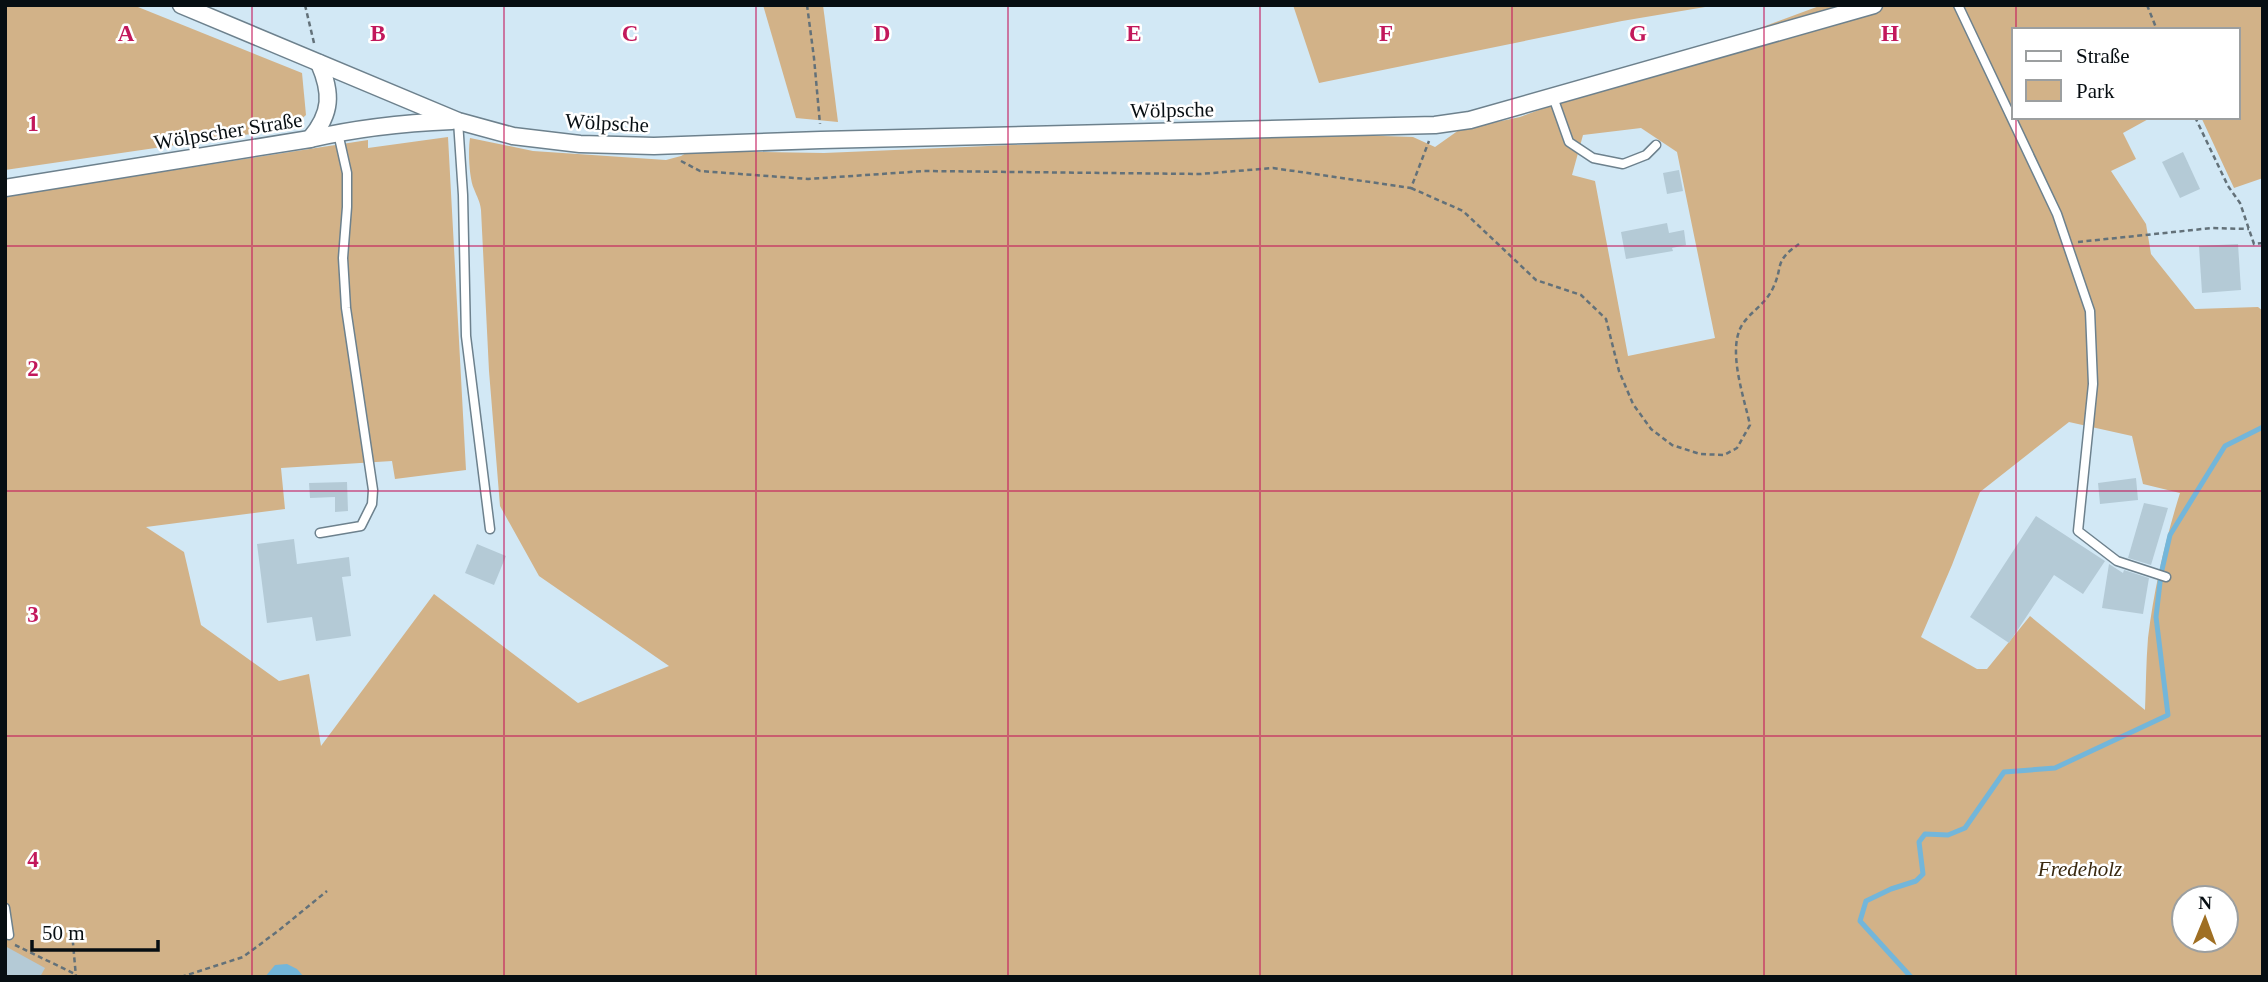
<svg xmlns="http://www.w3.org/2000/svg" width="2268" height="982" viewBox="0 0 2268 982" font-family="Georgia,serif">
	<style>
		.green { fill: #d2b288; fill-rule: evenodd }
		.water { fill: #73b6da }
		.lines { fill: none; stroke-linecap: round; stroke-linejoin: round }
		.stream { stroke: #73b6da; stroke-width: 5 }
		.building { fill: #b4cad6 }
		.service-casing { stroke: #6d818d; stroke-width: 11 }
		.minor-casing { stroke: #6d818d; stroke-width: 19 }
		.path { stroke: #637179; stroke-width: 2.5; stroke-dasharray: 5 3.5; stroke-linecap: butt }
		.service { stroke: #fff; stroke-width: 8 }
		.minor { stroke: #fff; stroke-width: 16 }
		.grid { fill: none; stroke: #c2185b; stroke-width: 2; stroke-opacity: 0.55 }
		.labels { text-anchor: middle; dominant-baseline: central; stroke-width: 5; stroke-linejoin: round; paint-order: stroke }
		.street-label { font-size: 21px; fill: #070e12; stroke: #fff }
		.park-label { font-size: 21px; font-style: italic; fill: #39280f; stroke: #fff }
		.grid-label { font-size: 23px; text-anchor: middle; font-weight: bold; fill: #c2185b; stroke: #fff; stroke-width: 5; stroke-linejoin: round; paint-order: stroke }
	</style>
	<rect width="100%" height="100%" fill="#d2e8f5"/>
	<g class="green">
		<polygon points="5,5 133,5 302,73 306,115 291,128 5,170"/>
		<polygon points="763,5 823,5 838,122 796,118"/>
		<polygon points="1293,5 1717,5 1622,21 1319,83"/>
		<path d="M1822,5H2263V178L2234,188L2201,117H2238V30H2014V117H2152L2123,133L2136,159L2111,171L2146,224L2151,254L2195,309L2258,307L2263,311V977H5V196L368,140V148L448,137L466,470L395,479L392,461L281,468L285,509L146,527L184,552L201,625L279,681L309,674L321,746L434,594L578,703L669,666L539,576L500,506L489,371L481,210C480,201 477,197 474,189C469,178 468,150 470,138L533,151L666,160L681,156L690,151L824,153L1157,139L1352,135L1413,137L1435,147L1459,130L1520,117ZM1641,128L1677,152L1715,338L1628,356L1595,181L1572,175L1583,135ZM2069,422L2132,436L2143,484L2180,493C2165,541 2154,589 2148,638C2146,662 2146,686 2145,710L2030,616L1987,669H1977L1921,637L1952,565L1980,492ZM2184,898H2226V940H2184Z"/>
	</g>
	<polygon class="water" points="287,964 297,969 304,977 265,977 275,965"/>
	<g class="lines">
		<polyline class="stream" points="1911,977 1860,921 1866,901 1891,889 1916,881 1923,874 1919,842 1925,834 1948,835 1965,828 2004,772 2055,768 2168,715 2156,617 2161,574 2170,535 2225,446 2263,427"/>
	</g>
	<g class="building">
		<polygon points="2183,152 2200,189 2180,198 2162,162"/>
		<polygon points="1679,170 1683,191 1667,194 1663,173"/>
		<polygon points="1667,223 1669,233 1684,230 1686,245 1672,248 1673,251 1626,259 1621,232"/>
		<polygon points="2238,244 2241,290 2202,293 2199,246"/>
		<polygon points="2136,478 2138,500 2100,504 2098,483"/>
		<polygon points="347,482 348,511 335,512 335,497 310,498 309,483"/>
		<polygon points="2144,503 2168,508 2151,565 2128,558"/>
		<polygon points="2036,516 2105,561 2083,594 2054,575 2009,643 1970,617"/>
		<polygon points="294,539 297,564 349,557 351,576 342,577 351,636 316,641 312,617 267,623 257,544"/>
		<polygon points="477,544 506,556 494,585 465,573"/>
		<polygon points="2109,564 2123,573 2124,570 2149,578 2143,614 2102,608"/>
		<polygon points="5,946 45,968 40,977 5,977"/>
	</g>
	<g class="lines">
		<g class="service-casing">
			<g id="service">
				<polyline points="1958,5 2057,214 2090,311 2093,384 2078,531 2117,561 2166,577"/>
				<polyline points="1553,97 1569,142 1593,158 1623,164 1646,155 1656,145"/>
				<polyline points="458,121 463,195 466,336 490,529"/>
				<polyline points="320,533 361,526 372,504 373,490 346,308 343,258 347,207 347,173 338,133"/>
				<polyline points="5,908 9,935"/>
			</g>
		</g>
		<g class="minor-casing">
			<g id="minor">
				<polyline points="181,5 458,121 513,136 580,144 654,146 821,140 1435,125 1470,120 1874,5"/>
				<path d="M310,139C332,113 332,93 319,63"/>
				<path d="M5,188L310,139C357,128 403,123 452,121"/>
			</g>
		</g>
		<g class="path">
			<polyline points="305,5 314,43"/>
			<polyline points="807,5 814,58 820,124"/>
			<polyline points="2147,5 2157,30"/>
			<polyline points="2195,117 2228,186 2240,203 2254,244 2263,243"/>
			<polyline points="681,161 700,171 808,179 924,171 1200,174 1273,168 1411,188 1429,141"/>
			<path d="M1411,188L1463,211L1536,280L1581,295L1606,319L1619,371L1633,404L1651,429L1672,445L1700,454L1724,455L1737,448L1750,425C1744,397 1727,350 1742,325C1750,312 1765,305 1773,288C1784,265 1773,262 1799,244"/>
			<polyline points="2078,242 2212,228 2249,229"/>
			<polyline points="72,932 76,977"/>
			<polyline points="15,945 75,974"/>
			<polyline points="181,977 243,957 278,931 327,891"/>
		</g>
		<use href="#service" class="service"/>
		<use href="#minor" class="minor"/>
	</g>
	<path class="grid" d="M252,5V977M504,5V977M756,5V977M1008,5V977M1260,5V977M1512,5V977M1764,5V977M2016,5V30M2016,117V977M5,246H2263M5,491H2263M5,736H2263"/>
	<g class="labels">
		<g class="street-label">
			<text transform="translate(1172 110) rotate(-1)">Wölpsche</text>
			<text transform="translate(607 123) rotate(3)">Wölpsche</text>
			<text transform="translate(228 131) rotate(-9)">Wölpscher Straße</text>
		</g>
		<g class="park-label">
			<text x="2080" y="869">Fredeholz</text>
		</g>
	</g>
	<g class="grid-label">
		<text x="126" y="41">A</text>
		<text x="378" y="41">B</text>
		<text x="630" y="41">C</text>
		<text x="882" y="41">D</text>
		<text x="1134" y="41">E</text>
		<text x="1386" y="41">F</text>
		<text x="1638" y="41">G</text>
		<text x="1890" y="41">H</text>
		<text x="33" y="131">1</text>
		<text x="33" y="376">2</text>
		<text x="33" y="622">3</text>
		<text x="33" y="867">4</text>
	</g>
	<rect width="2268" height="982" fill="none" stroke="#070e12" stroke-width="14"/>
	<rect x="2012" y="28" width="228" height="91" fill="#ffffff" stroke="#9c9fa0" stroke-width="2"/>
	<rect x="2026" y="51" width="35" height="10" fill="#ffffff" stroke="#9c9fa0" stroke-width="2"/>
	<text x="2076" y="63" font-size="21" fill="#070e12">Straße</text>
	<rect x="2026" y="80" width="35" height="21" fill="#d2b288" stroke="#9c9fa0" stroke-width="2"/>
	<text x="2076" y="98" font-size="21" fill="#070e12">Park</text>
	<g transform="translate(2205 919) rotate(1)"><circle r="33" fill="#ffffff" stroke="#9c9fa0" stroke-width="2"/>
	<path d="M0-5L12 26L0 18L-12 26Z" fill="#9f6f23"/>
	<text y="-10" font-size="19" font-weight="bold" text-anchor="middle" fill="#070e12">N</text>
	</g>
	<path d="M32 940v10h126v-10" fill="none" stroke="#070e12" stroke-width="3.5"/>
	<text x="42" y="940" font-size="21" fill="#070e12" stroke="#ffffff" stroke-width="5" paint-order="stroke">50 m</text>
</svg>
